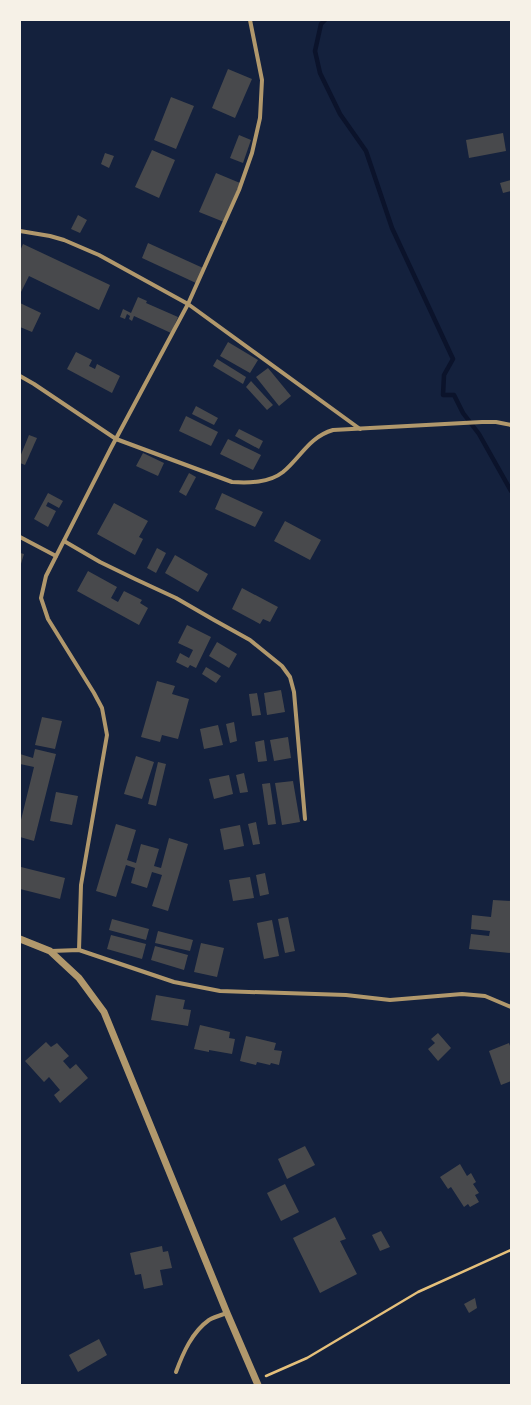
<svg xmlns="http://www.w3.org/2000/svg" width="531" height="1405" viewBox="0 0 531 1405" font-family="Commissioner,sans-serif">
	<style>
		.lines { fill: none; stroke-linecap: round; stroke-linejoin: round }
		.stream { stroke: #0b132b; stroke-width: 4.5 }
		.building { fill: #48494c }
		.path { stroke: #e5c07b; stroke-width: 2.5 }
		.minor { stroke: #b1986c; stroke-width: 4 }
		.tertiary { stroke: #b1986c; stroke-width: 7 }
	</style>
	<rect width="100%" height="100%" fill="#14213d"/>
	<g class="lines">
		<polyline class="stream" points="325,20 321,24 315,51 320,73 340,114 366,151 392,228 453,359 444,375 443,395 454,395 463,413 479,434 511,491"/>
	</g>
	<g class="building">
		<polygon points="228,69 252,79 235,118 212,108"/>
		<polygon points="171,97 194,106 176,149 154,140"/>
		<polygon points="503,133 506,151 469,158 466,140"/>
		<polygon points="239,135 251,140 243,163 230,158"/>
		<polygon points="152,150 175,160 159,198 135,187"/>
		<polygon points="105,153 114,156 109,168 101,164"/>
		<polygon points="216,173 240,183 224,222 199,212"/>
		<polygon points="511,180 511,191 503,193 500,183"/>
		<polygon points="78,215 87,220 80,233 71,229"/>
		<polygon points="148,243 203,268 196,283 142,258"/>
		<polygon points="23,244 110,285 99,310 29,276 20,294 20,251"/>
		<polygon points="138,297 147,301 146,303 178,317 171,333 134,316 132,321 129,319 130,316 127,314 125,319 120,317 123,309 131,313"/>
		<polygon points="20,303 41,313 32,332 20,327"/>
		<polygon points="228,342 258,360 250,373 220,356"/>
		<polygon points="76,352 92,360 89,366 95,369 97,364 120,376 112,393 67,369"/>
		<polygon points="217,359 246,377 243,384 213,366"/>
		<polygon points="268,368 291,396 279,406 256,377"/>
		<polygon points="251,381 273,405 267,410 246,387"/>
		<polygon points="196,406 218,418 214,425 192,414"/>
		<polygon points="186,416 218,432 211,446 179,431"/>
		<polygon points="239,429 263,441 259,449 235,436"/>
		<polygon points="29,435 37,438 25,465 20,463 20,457"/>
		<polygon points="228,439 261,455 253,470 220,454"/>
		<polygon points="143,453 164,463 158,476 136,466"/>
		<polygon points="189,473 196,477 186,496 179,492"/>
		<polygon points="48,493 63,501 59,508 48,502 46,506 56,511 48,527 34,519"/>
		<polygon points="222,493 263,512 255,527 215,509"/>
		<polygon points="114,503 148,521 139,537 143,539 135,555 97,534"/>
		<polygon points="285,521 321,540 310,560 274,541"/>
		<polygon points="157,548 166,553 156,573 147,568"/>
		<polygon points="20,553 24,554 20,567"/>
		<polygon points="175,555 208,574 198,592 165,573"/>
		<polygon points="88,571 117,587 111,598 118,602 124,591 142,600 140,603 148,608 139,625 77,591"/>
		<polygon points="242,588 278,607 270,622 263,619 260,624 232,609"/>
		<polygon points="187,625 211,637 196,668 190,665 188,668 176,662 180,653 189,658 193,650 178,643"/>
		<polygon points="217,642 237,654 229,668 209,656"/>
		<polygon points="206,667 221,676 216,683 202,674"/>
		<polygon points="157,681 175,686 172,694 189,699 178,739 162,735 160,742 141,737"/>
		<polygon points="281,690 285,712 267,715 264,693"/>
		<polygon points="257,693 261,715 252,716 249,694"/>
		<polygon points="42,717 62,721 55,749 35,745"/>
		<polygon points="234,722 237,741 230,743 226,724"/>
		<polygon points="218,725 223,745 204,749 200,729"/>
		<polygon points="288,737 291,758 274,761 270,740"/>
		<polygon points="264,740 267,761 258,762 255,742"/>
		<polygon points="35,749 56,754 34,841 20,837 20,824 34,767 20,764 20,754 33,758"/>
		<polygon points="136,756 154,762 142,799 124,794"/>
		<polygon points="158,762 166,764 156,806 148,804"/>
		<polygon points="244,773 248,792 240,793 236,775"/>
		<polygon points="229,775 233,794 214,799 209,779"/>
		<polygon points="293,781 300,822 282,825 275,783"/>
		<polygon points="270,783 276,824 268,825 262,784"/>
		<polygon points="56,792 78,796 72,825 50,821"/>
		<polygon points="256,822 260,844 253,845 248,824"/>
		<polygon points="116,824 136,830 127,860 136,863 141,844 159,849 154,866 161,868 169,838 188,844 168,911 152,906 162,875 152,872 147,888 131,883 135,868 126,865 116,897 96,891"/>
		<polygon points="240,825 244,846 224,850 220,829"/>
		<polygon points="21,867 65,878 60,899 20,889"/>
		<polygon points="265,873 269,894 260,896 256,875"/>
		<polygon points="250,877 254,898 233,901 229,880"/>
		<polygon points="493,900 511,901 510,938 511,939 511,953 469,949 471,934 489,936 490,931 471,929 472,915 491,917"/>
		<polygon points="288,917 295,951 285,953 278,919"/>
		<polygon points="112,919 149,929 146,940 109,930"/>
		<polygon points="272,920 279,956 264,959 257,923"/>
		<polygon points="158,931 193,940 190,951 155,943"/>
		<polygon points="111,935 146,944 142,959 107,949"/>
		<polygon points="201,943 224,948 217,977 194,972"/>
		<polygon points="155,946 188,955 184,970 151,960"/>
		<polygon points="156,995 185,1000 183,1009 191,1010 188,1026 151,1020"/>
		<polygon points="200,1025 230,1032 229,1038 235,1039 232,1054 209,1050 209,1052 194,1049"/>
		<polygon points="438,1033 451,1048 438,1061 428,1049 435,1043 431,1039"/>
		<polygon points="246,1036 276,1043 274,1050 282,1051 279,1065 271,1063 270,1065 257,1062 256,1065 240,1061"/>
		<polygon points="46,1042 51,1047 57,1043 69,1056 63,1061 70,1069 76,1064 88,1078 60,1103 54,1095 60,1090 49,1077 44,1082 25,1061"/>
		<polygon points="509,1043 511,1049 511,1081 501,1085 489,1051"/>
		<polygon points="305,1146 315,1165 287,1179 278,1159"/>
		<polygon points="460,1164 467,1176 471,1173 476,1182 473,1184 479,1193 475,1195 479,1202 470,1207 468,1204 464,1207 451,1187 448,1189 440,1177"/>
		<polygon points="285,1184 299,1212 281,1221 267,1193"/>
		<polygon points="335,1217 346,1239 340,1241 357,1274 320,1293 293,1238"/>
		<polygon points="381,1231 390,1247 380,1251 372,1235"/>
		<polygon points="162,1246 163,1252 168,1251 172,1268 160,1270 163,1285 144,1289 141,1274 135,1275 130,1253"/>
		<polygon points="475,1298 477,1308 469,1313 464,1304"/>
		<polygon points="99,1339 107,1355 78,1372 69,1355"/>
	</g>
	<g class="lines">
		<polyline class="path" points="266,1376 307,1358 418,1292 511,1250"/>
		<g class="minor">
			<polyline points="20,231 50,236 64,240 99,255 188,304 360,429"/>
			<path d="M20,376L34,384L116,439L232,482C249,483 269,483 283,472C301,457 309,437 333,430L482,422H496L511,425"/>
			<polyline points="20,537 56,556"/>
			<polyline points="64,541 100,562 135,579 176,598 214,620 250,640 282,666 290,677 294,692 305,819"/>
			<polyline points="79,950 81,885 107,735 102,708 94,693 48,619 41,598 46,576 111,448 188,304 239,190 252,153 260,118 262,80 250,20"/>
			<polyline points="51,951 79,950 174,982 220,991 346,995 390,1000 462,994 485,996 511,1007"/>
			<path d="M176,1372C183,1353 192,1332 209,1320C214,1317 221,1315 227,1313"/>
		</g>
		<polyline class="tertiary" points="20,939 50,951 79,978 104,1012 227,1313 258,1385"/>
	</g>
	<rect width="531" height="1405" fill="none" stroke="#f6f1e7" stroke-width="42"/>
</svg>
